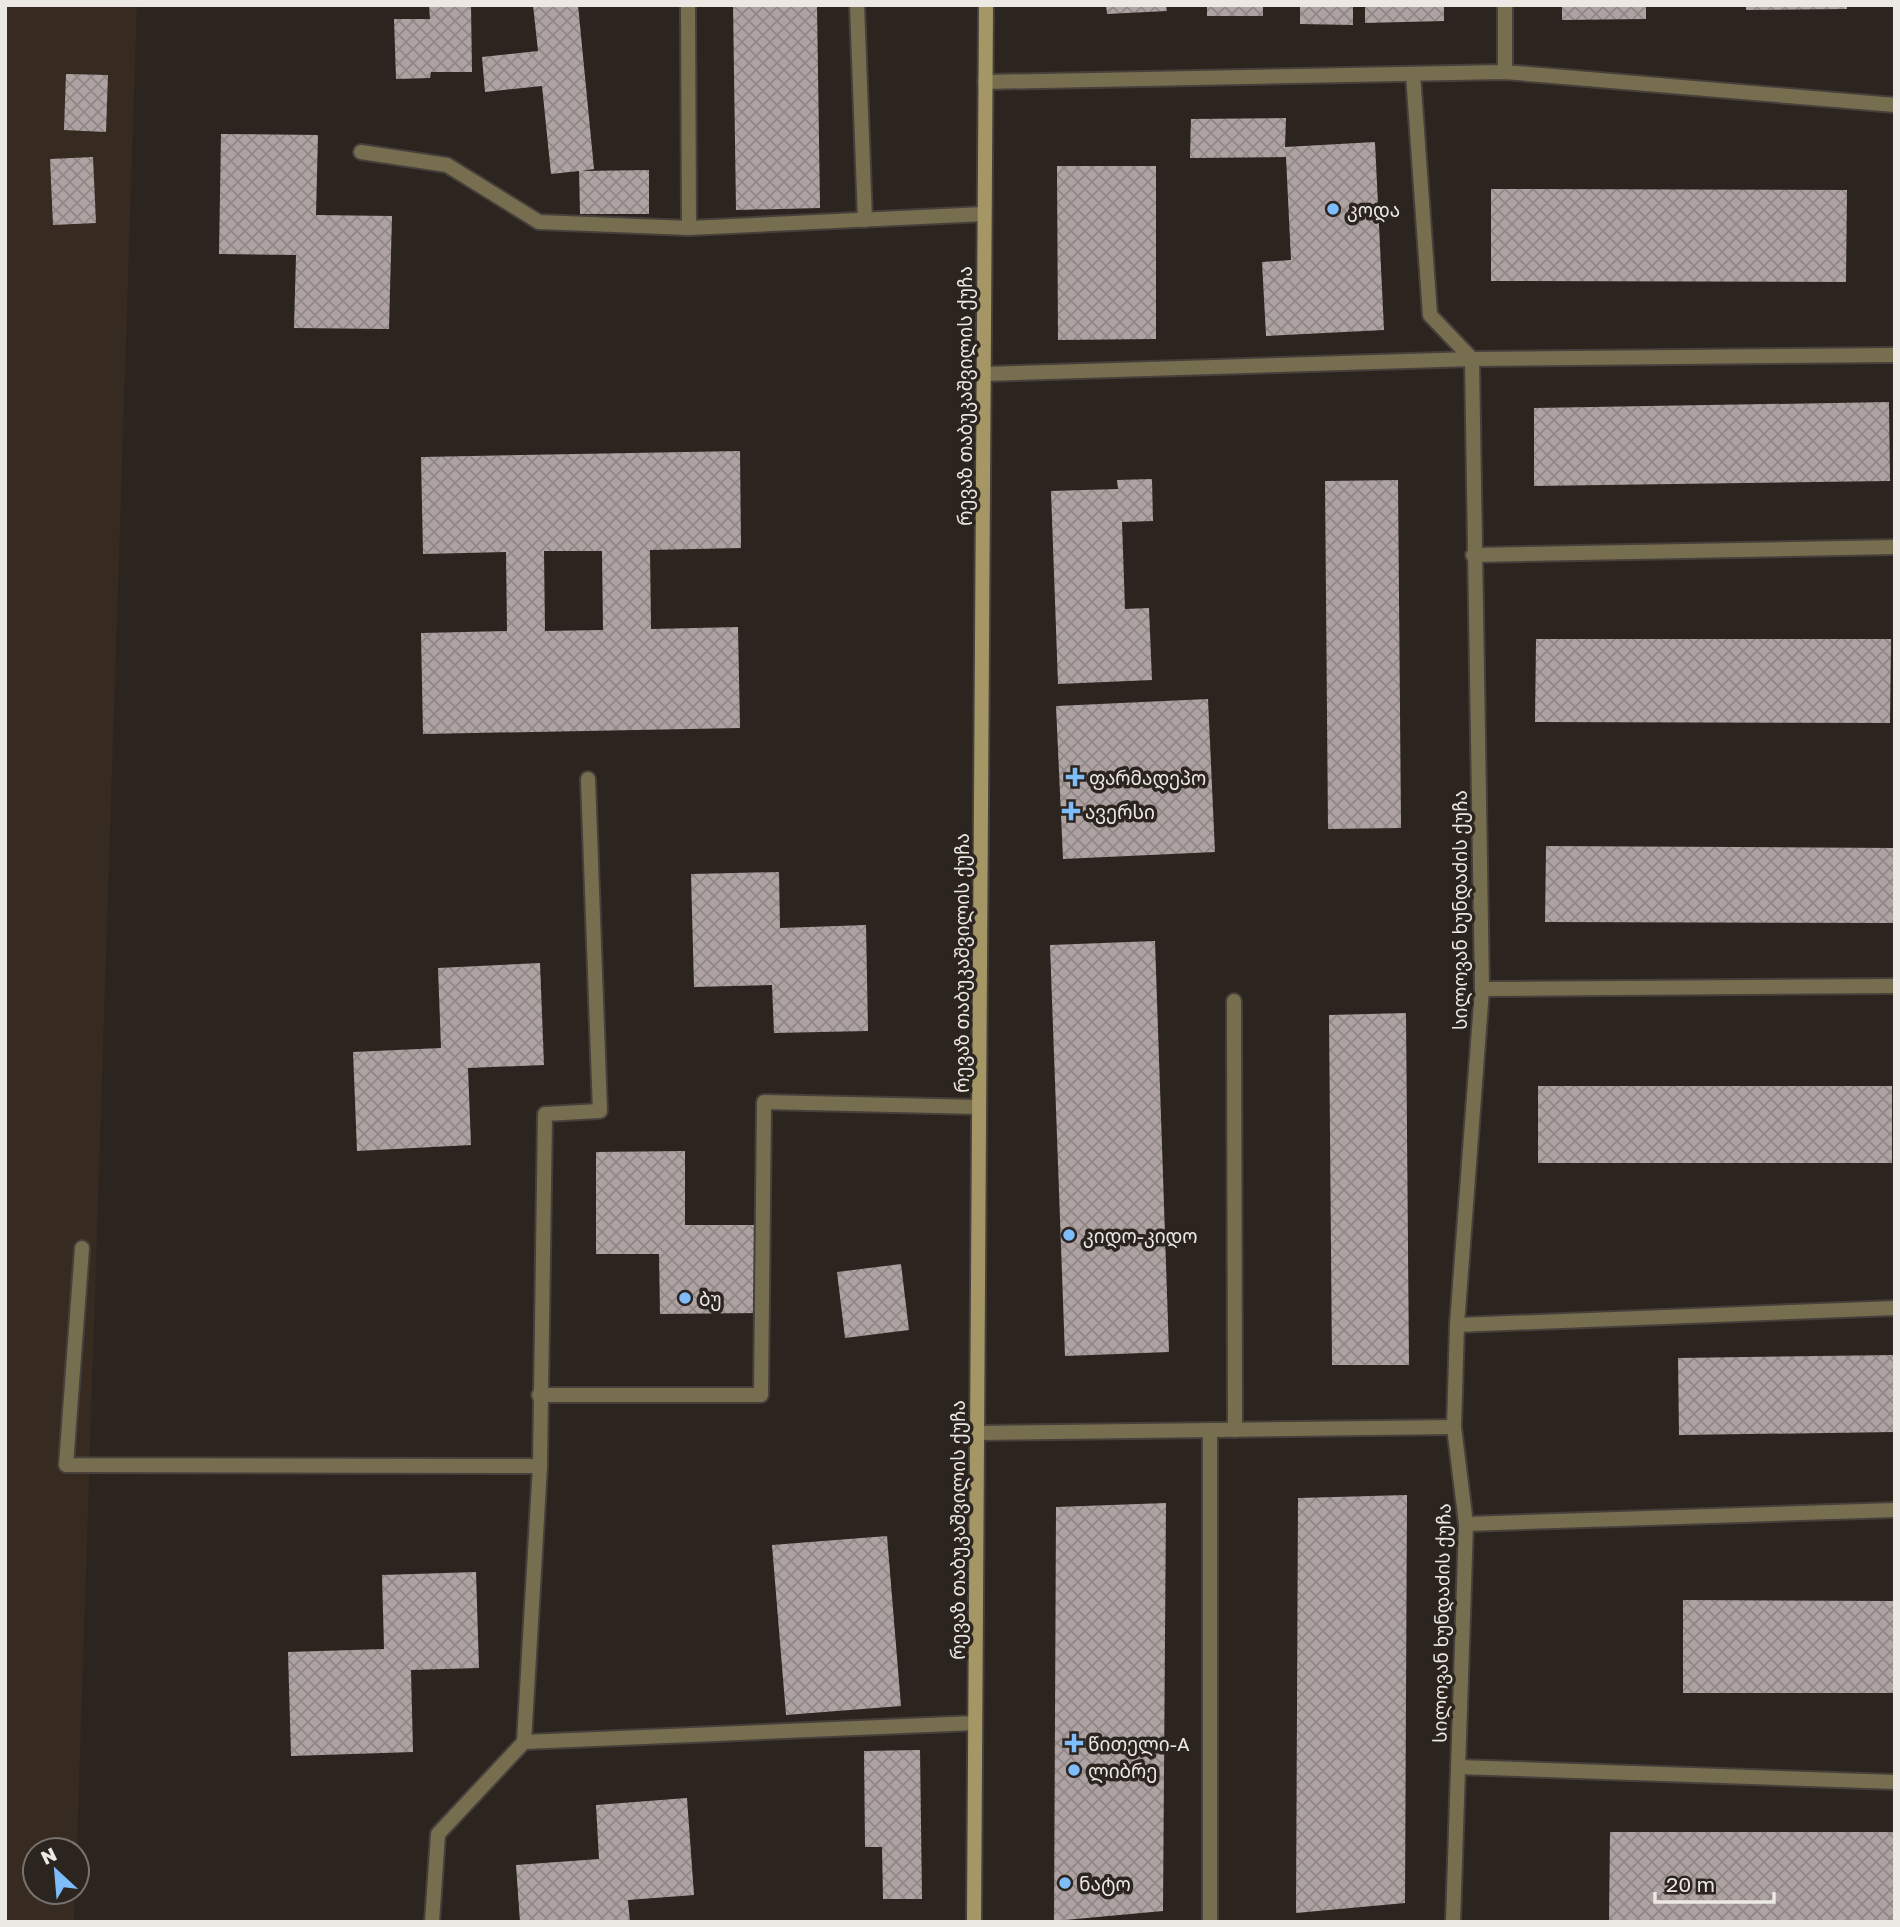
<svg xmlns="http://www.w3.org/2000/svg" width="1900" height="1927" viewBox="0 0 1900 1927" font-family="'Golos Text','Noto Sans Georgian',sans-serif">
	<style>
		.built { fill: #362a21 }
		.building { fill: url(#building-cross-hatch); fill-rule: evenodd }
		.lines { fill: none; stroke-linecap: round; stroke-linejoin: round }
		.lane-casing { stroke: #463f3b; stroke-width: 18 }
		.street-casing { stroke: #463f3b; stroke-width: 18 }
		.secondary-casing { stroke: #463f3b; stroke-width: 18 }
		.lane { stroke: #766e4f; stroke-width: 14 }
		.street { stroke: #766e4f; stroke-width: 14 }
		.secondary { stroke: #a59765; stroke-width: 14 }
		.poi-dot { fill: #7ebdf9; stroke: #2b241f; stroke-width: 2.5 }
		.labels { text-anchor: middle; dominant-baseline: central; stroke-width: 7; stroke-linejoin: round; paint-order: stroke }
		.poi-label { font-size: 19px; fill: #ece8e4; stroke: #2b241f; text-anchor: start }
		.street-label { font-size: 19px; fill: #ece8e4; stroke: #2b241f }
	</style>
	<defs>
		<pattern id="building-cross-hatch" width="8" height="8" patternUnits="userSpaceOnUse" patternTransform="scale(1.75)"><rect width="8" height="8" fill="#aea3a2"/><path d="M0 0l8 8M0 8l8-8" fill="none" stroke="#8f8786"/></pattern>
	</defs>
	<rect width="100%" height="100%" fill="#2b241f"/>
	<polygon class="built" points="5,5 137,5 77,1850 35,1850 35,1892 75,1892 74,1922 5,1922"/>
	<g class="building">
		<polygon points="429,5 471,5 472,72 431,72 430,78 396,79 394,19 430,19"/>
		<polygon points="533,5 578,5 594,169 582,171 649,170 649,214 580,214 579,171 551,174 542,86 485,92 482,57 538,51"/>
		<polygon points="733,5 817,5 820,208 736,210"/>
		<polygon points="1106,5 1166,5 1167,11 1107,14"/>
		<rect x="1207" y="5" width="56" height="11"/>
		<polygon points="1300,5 1353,5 1353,25 1300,24"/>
		<polygon points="1365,5 1444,5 1444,21 1365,23"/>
		<polygon points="1562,5 1646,5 1646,19 1562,20"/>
		<polygon points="1746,5 1847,5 1847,9 1746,10"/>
		<polygon points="66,74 108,75 106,132 64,130"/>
		<polygon points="1286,118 1285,147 1375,142 1384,330 1266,336 1262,262 1291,260 1286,157 1190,158 1191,119"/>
		<polygon points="221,134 318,135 316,215 392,216 389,329 294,328 296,255 219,254"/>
		<polygon points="93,157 96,223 53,225 50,159"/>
		<polygon points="1057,166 1156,166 1156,339 1058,340"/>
		<polygon points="1491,189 1847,190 1846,282 1491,281"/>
		<polygon points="1889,402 1890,481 1534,486 1534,408"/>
		<path d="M740,451L741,548L650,550L651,629L738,627L740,728L423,734L421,633L507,631L506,552L423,554L421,457ZM544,551H602L603,630L545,631Z"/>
		<polygon points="1152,479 1153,521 1122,522 1125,609 1149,608 1152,680 1058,684 1051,491 1118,489 1117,480"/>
		<polygon points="1398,480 1401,828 1328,829 1325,481"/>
		<polygon points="1536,639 1891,639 1890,723 1535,722"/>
		<polygon points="1208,699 1215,852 1063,859 1056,706"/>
		<polygon points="1546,846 1895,848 1895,923 1545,922"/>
		<polygon points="779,872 780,928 866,925 868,1031 774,1033 772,985 694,987 691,874"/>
		<polygon points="1155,941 1169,1352 1065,1356 1050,945"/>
		<polygon points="540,963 544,1065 468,1068 471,1145 357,1151 353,1052 441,1048 438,968"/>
		<polygon points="1406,1013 1409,1365 1332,1365 1329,1015"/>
		<rect x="1538" y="1086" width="354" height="77"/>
		<polygon points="685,1151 685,1225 757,1225 757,1313 660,1314 659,1254 596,1254 596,1152"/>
		<polygon points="901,1264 909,1330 845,1338 837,1272"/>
		<polygon points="1895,1355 1895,1432 1679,1435 1678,1358"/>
		<polygon points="1407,1495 1405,1903 1296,1913 1298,1498"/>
		<polygon points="1166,1503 1163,1911 1054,1921 1056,1507"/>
		<polygon points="887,1536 901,1706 786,1715 772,1545"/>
		<polygon points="476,1572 479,1668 411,1670 413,1752 291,1756 288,1652 384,1649 382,1575"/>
		<polygon points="1683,1600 1895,1601 1895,1693 1683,1693"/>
		<polygon points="920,1750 922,1899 883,1899 882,1847 865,1847 864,1751"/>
		<polygon points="687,1798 694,1895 628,1900 630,1922 520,1922 516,1865 599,1859 596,1805"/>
		<polygon points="1610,1832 1895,1832 1895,1922 1609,1922"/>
	</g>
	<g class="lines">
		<g class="lane-casing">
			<g id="lane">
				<polyline points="688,5 689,228"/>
				<polyline points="857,5 865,220"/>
				<polyline points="361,152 447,165 539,222 689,228 984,214"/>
				<polyline points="1473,555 1895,547"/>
				<polyline points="1482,989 1895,986"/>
				<polyline points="1234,1001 1235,1430"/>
				<polyline points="82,1248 66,1465 540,1466"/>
				<polyline points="1457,1325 1895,1308"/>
				<polyline points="539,1395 761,1395 764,1102 979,1107"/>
				<polyline points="1210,1430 1210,1922"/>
				<polyline points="977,1433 1454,1427"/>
				<polyline points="1466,1524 1895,1510"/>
				<polyline points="524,1742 975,1723"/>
				<polyline points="1458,1767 1895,1782"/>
				<polyline points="432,1922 438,1834 524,1742 540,1466 545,1114 600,1111 588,779"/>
			</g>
		</g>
		<g class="street-casing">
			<g id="street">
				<polyline points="1505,72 1505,5"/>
				<polyline points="1413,74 1430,315 1472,359 1482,989 1457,1325 1454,1427 1466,1524 1453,1922"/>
				<polyline points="985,82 1505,72 1895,105"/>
				<polyline points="984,374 1472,359 1895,355"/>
			</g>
		</g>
		<g class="secondary-casing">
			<polyline id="secondary" points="974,1922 986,5"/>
		</g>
		<use href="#lane" class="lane"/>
		<use href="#street" class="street"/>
		<use href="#secondary" class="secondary"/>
	</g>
	<g class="poi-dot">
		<circle cx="1333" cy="209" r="7"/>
		<path d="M1071.5 766.5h7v7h7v7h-7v7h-7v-7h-7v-7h7z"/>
		<path d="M1067.5 800.5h7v7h7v7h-7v7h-7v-7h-7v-7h7z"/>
		<circle cx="1069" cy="1235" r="7"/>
		<circle cx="685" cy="1298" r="7"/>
		<path d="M1070.5 1732.5h7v7h7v7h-7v7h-7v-7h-7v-7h7z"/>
		<circle cx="1074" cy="1770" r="7"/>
		<circle cx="1065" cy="1883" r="7"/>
	</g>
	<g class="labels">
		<g class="poi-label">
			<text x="1347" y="209">კოდა</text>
			<text x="1089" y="777">ფარმადეპო</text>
			<text x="1085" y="811">ავერსი</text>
			<text x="1083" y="1235">კიდო-კიდო</text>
			<text x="699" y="1298">ბუ</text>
			<text x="1088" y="1743">წითელი-A</text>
			<text x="1088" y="1770">ლიბრე</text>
			<text x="1079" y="1883">ნატო</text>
		</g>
		<g class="street-label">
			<text transform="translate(964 396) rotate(-90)">რევაზ თაბუკაშვილის ქუჩა</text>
			<text transform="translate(1459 910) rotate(-90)">სილოვან ხუნდაძის ქუჩა</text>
			<text transform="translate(961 963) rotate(-90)">რევაზ თაბუკაშვილის ქუჩა</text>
			<text transform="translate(957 1530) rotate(-90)">რევაზ თაბუკაშვილის ქუჩა</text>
			<text transform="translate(1441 1623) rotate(-89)">სილოვან ხუნდაძის ქუჩა</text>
		</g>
	</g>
	<rect width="1900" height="1927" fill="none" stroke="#ece8e4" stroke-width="14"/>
	<g transform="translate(56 1871) rotate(334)"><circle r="33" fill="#2b241f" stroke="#78726e" stroke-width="2"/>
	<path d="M0-5L12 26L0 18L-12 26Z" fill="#7ebdf9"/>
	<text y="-10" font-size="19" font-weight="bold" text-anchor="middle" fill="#ece8e4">N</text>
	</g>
	<path d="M1655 1892v10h119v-10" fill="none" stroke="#ece8e4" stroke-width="3.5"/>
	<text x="1666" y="1892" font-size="21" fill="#ece8e4" stroke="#2b241f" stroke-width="5" paint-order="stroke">20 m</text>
</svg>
